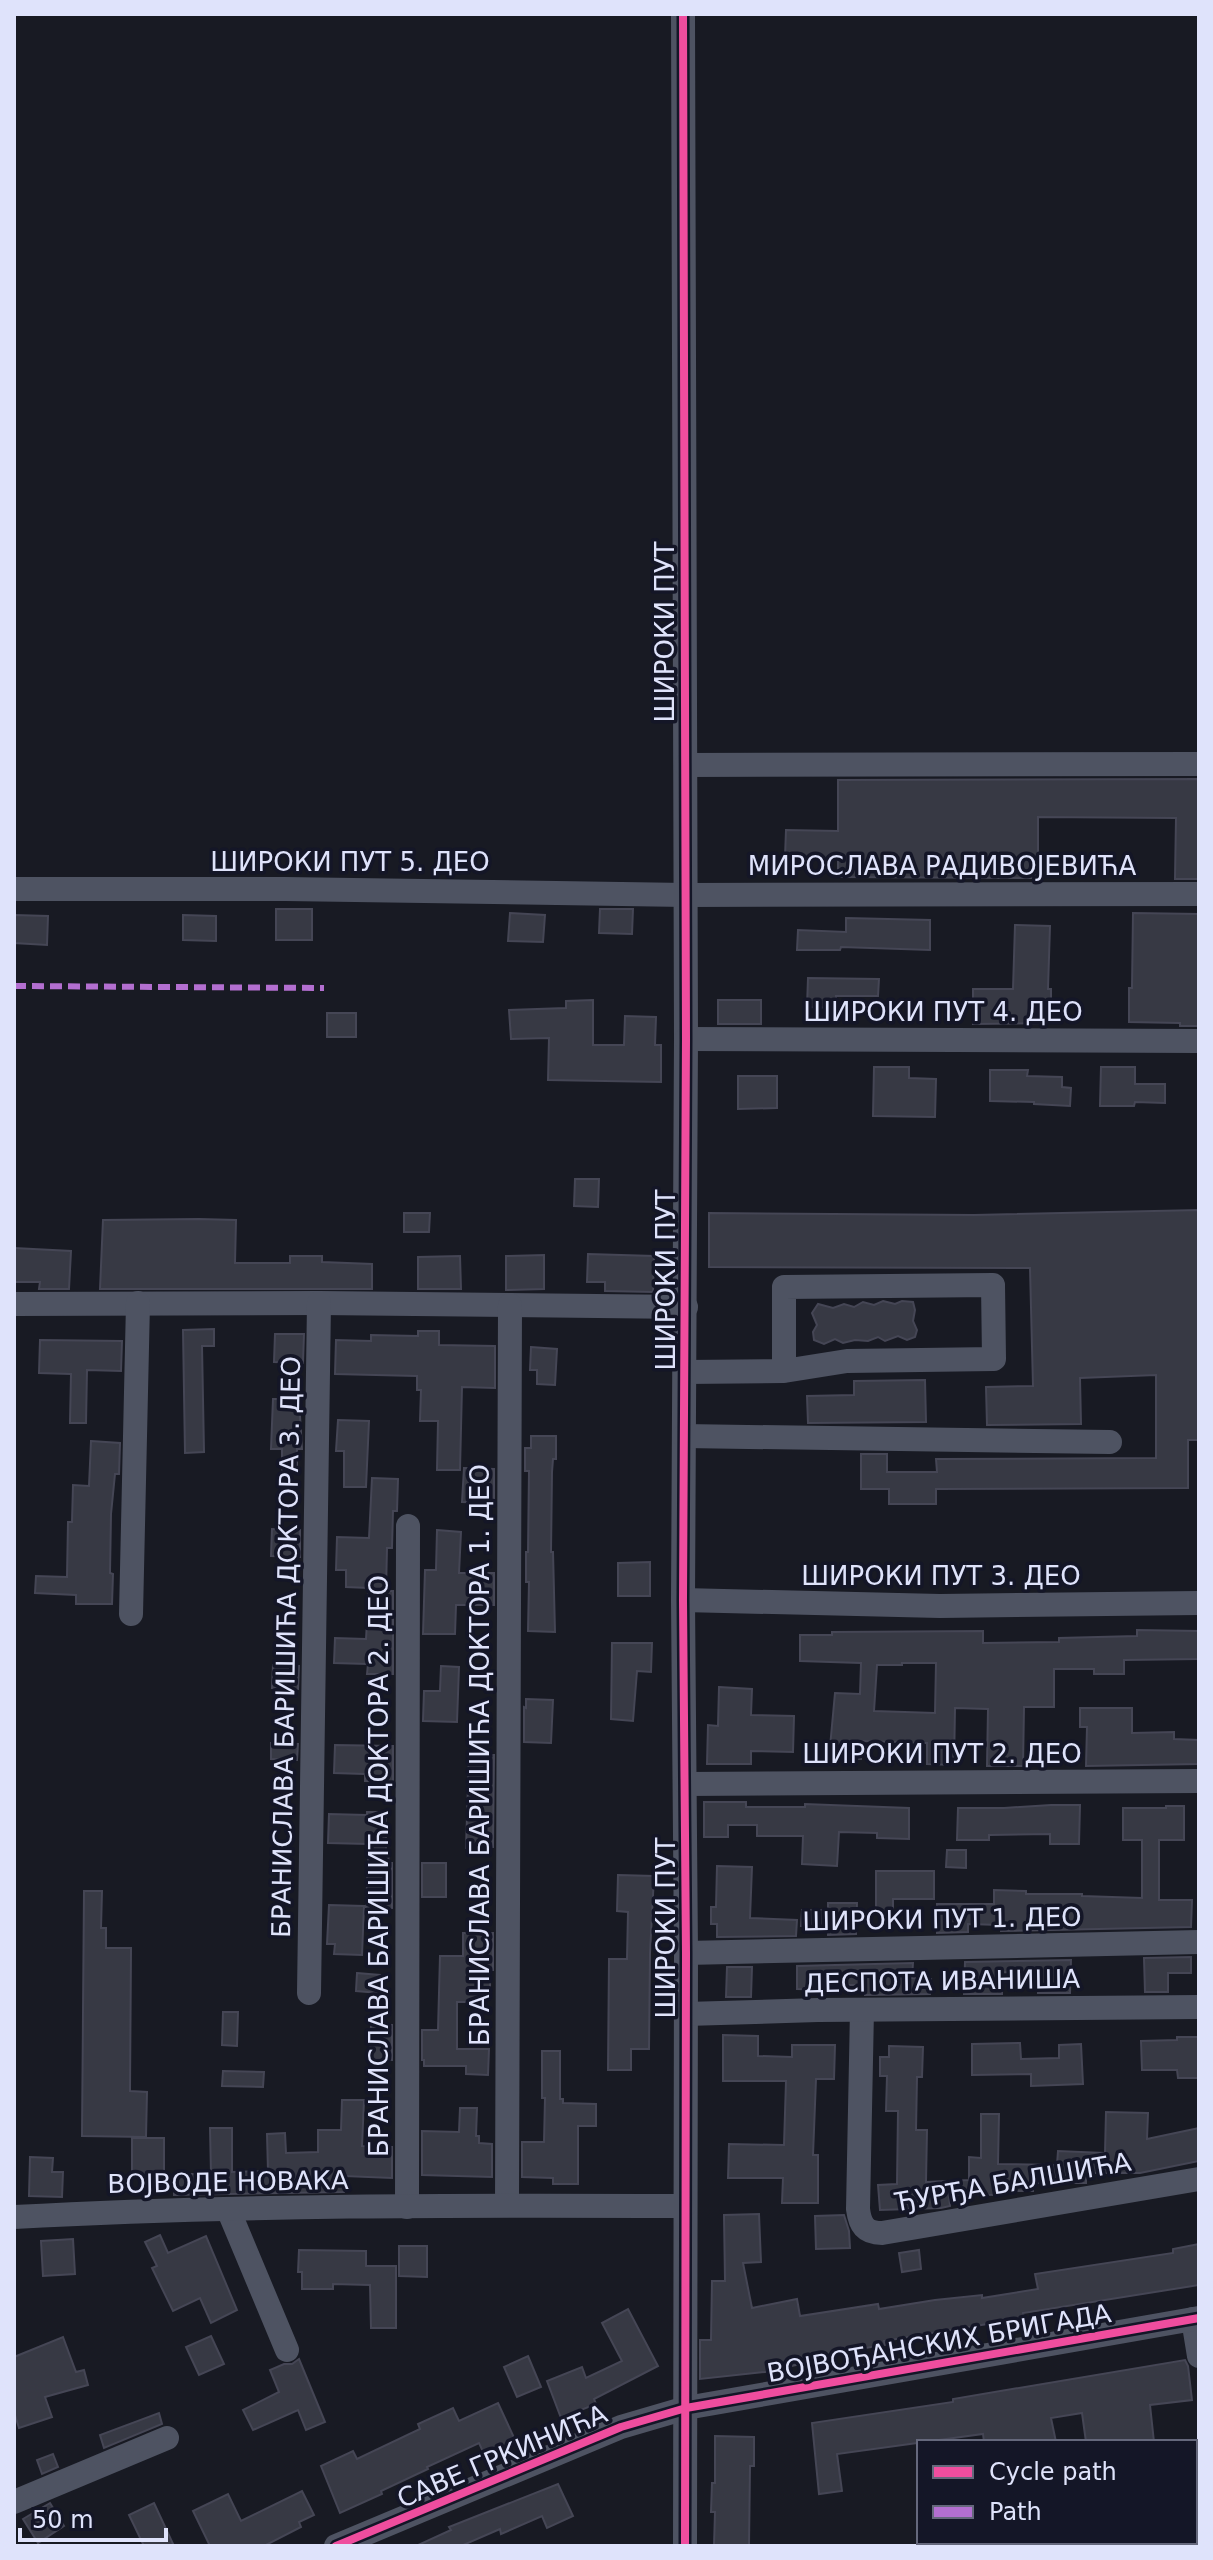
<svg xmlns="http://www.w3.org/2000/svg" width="1213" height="2560" viewBox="0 0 1213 2560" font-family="'DejaVu Sans',sans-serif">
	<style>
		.building { fill: #373944; stroke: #454655; stroke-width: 2; fill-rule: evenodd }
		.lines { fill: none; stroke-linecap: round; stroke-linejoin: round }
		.minor { stroke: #4e5362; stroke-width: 24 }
		.quiet { stroke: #b36fd0; stroke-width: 6; stroke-dasharray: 12 6; stroke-linecap: butt }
		.cycleway-casing { stroke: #141627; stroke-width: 13 }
		.cycleway { stroke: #ef4d9e; stroke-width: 8 }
		.labels { text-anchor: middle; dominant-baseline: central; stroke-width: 7; stroke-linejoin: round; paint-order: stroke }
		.street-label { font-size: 26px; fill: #dfe3fb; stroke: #141627 }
	</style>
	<rect width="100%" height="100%" fill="#181a23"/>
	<g class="building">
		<polygon points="1199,779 1199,879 1175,879 1176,818 1038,817 1038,878 838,877 838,859 785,857 786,830 838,831 838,780"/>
		<rect x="276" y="909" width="36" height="31"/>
		<polygon points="600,909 633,909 632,934 599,933"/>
		<polygon points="510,913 545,915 543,942 508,941"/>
		<polygon points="1133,913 1199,914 1199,1026 1180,1026 1180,1023 1129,1022 1129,988 1132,988"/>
		<polygon points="14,915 48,916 47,945 14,943"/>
		<polygon points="183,915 216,916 216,941 183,940"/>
		<polygon points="846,918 930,920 930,950 841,947 840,950 797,950 798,930 846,932"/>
		<polygon points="1015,925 1050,926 1048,989 1051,989 1051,1023 973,1024 973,989 1013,989"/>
		<polygon points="808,978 879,979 878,996 836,996 836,1008 807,1007"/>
		<polygon points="593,1000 593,1045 624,1045 625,1016 656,1017 655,1045 661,1045 661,1082 548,1080 549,1038 511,1039 509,1010 566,1008 566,1001"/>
		<rect x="718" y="1000" width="43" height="24"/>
		<rect x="327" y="1013" width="29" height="24"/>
		<polygon points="874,1067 909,1067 909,1078 936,1079 935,1117 873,1116"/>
		<polygon points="1101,1067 1135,1067 1135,1084 1165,1084 1165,1103 1135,1102 1134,1106 1100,1106"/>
		<polygon points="990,1070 1028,1070 1027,1076 1062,1077 1062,1087 1071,1088 1070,1106 1034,1104 1034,1102 990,1101"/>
		<polygon points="738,1076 777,1076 777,1108 738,1109"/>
		<polygon points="575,1179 599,1179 598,1207 574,1206"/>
		<polygon points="1199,1210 1199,1440 1188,1440 1188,1488 936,1489 936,1504 889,1504 889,1489 861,1489 861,1454 887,1454 887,1472 937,1472 936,1459 1156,1458 1156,1375 1080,1378 1081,1424 987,1425 986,1387 1033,1386 1030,1268 709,1267 709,1213 974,1215"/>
		<polygon points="404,1213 430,1213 429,1232 404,1232"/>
		<polygon points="199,1219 236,1220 235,1263 290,1263 290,1256 322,1256 322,1262 372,1264 372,1289 100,1289 103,1220"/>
		<polygon points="14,1248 71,1251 69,1289 39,1289 40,1282 14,1282"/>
		<polygon points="588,1254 654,1256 653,1292 605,1291 605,1282 587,1282"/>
		<polygon points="544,1255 544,1289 506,1290 506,1256"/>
		<polygon points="460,1256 461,1289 418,1289 418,1257"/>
		<polygon points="883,1301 895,1304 902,1301 913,1302 915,1310 913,1321 917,1330 915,1337 907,1340 898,1336 885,1341 878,1337 868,1341 855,1340 843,1343 835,1339 824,1344 814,1340 813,1332 817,1325 812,1313 818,1304 833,1308 844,1304 854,1307 863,1302 874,1305"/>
		<polygon points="214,1329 214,1346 202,1346 204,1452 185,1453 183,1330"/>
		<polygon points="418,1331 439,1331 439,1345 495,1346 495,1388 462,1387 460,1470 437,1470 438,1421 420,1421 421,1390 417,1390 417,1376 335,1374 336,1340 371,1341 371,1335 418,1336"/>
		<polygon points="275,1334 304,1334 303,1363 274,1362"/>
		<polygon points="40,1340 122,1341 121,1371 87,1370 86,1423 70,1423 71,1374 39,1373"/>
		<polygon points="531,1347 557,1349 555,1385 537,1384 537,1370 530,1370"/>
		<polygon points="925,1380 926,1422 808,1423 807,1396 854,1395 854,1381"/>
		<polygon points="273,1399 299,1399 302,1449 297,1449 297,1472 282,1472 282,1449 271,1449"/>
		<polygon points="338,1420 369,1421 366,1487 344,1487 344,1451 336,1451"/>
		<polygon points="531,1436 556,1436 556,1459 553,1459 552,1472 551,1552 553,1552 555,1632 528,1631 529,1582 526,1582 526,1552 528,1552 529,1471 525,1471 525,1448 531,1448"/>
		<polygon points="91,1441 120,1443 119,1474 115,1474 111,1514 110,1573 113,1574 112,1604 76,1604 76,1595 35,1593 36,1576 67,1577 68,1522 72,1522 73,1485 89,1486"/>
		<polygon points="464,1468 494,1469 494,1503 462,1502"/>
		<polygon points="372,1478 398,1479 397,1511 393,1511 392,1548 387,1548 386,1591 393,1591 393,1674 367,1674 368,1664 334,1663 335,1638 366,1639 369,1588 346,1587 346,1570 336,1570 337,1537 369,1538"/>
		<polygon points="272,1529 300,1530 300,1557 271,1556"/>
		<polygon points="437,1530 461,1532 459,1573 494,1573 494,1605 456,1605 455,1634 423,1634 425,1570 436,1570"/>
		<polygon points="650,1562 650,1596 618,1596 618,1563"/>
		<path d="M1137,1630L1199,1631V1659L1124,1660V1674H1094V1669H1054V1707H1024L1023,1766H987L988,1709L955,1708L954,1765L927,1764V1743L862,1741L861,1759L829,1758L835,1693L860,1694L861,1663L800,1661V1635H832V1632L983,1631V1643L1059,1642V1638L1137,1636ZM902,1663H936L935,1713L874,1711L877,1665H902Z"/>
		<polygon points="612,1643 652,1643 651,1672 637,1671 633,1721 611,1719"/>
		<polygon points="273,1665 299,1666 298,1689 272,1688"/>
		<polygon points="441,1666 459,1667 457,1722 423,1721 424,1691 440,1691"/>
		<polygon points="719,1687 752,1689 751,1715 794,1716 793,1752 751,1751 751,1764 707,1764 708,1725 718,1726"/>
		<polygon points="526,1699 553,1700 551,1743 524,1742 524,1707 526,1708"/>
		<polygon points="1080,1708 1132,1708 1132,1733 1174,1732 1174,1739 1199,1740 1199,1764 1086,1766 1087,1727 1080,1727"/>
		<polygon points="271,1743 298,1744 297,1760 271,1759"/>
		<polygon points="335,1745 393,1746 393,1782 365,1781 365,1774 334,1773"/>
		<polygon points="469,1755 494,1755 493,1847 466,1848"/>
		<polygon points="704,1802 746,1802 746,1807 805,1807 805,1804 909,1808 909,1839 877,1838 877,1833 839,1832 837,1866 802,1864 803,1836 757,1836 757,1825 728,1825 728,1837 704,1837"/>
		<polygon points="1051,1805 1080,1805 1079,1844 1050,1844 1050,1834 989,1835 989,1840 957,1840 958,1808 1004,1808"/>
		<polygon points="1166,1806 1184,1806 1184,1840 1159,1840 1159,1900 1192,1900 1191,1927 1001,1931 1001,1925 968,1924 968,1932 937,1933 937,1904 994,1904 994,1890 1026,1891 1026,1894 1082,1894 1082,1896 1142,1898 1142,1840 1123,1840 1123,1808 1166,1808"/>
		<polygon points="367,1812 386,1812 386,1852 389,1852 388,1863 392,1863 392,1908 366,1907 369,1844 328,1843 329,1814 367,1815"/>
		<polygon points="947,1850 966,1850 966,1868 946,1867"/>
		<rect x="422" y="1863" width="24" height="34"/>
		<polygon points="717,1866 752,1867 750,1918 797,1920 796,1936 717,1937 717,1924 711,1924 711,1907 716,1907"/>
		<polygon points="876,1871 934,1871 934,1899 893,1899 893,1912 876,1912"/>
		<polygon points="618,1875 654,1876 650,1953 649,2049 631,2049 631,2070 608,2070 609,1959 627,1959 628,1912 617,1911"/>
		<polygon points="84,1891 102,1891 101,1928 106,1928 106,1948 131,1948 130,2091 147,2092 146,2137 82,2136"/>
		<polygon points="828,1903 857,1903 856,1934 828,1935 828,1927 801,1926 802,1910 828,1910"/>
		<polygon points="329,1905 364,1906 362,1955 334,1954 335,1944 327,1944"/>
		<polygon points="463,1933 493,1933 493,1970 490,1970 490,1990 480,1990 480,2002 457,2002 457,2049 489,2049 488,2075 466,2074 466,2066 424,2066 424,2060 422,2060 422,2030 438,2030 440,1956 463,1956"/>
		<polygon points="1191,1957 1191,1973 1168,1973 1168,1992 1145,1992 1144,1958"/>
		<polygon points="1071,1960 1070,1993 1038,1993 1039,1974 1002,1972 1002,1994 964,1994 965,1962"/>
		<polygon points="913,1963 912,1978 931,1979 930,1994 865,1995 865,1985 831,1985 831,1990 797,1989 797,1966"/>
		<polygon points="727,1967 752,1967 751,1997 726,1997"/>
		<polygon points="357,1973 380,1975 379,1993 356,1991"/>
		<polygon points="223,2012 238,2012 237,2046 222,2045"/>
		<polygon points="371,2025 392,2025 392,2060 370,2059"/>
		<polygon points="723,2035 758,2036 758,2056 792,2057 792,2045 835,2045 834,2079 816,2079 813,2155 818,2155 818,2203 782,2203 783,2178 728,2178 729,2144 784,2145 786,2081 723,2081"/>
		<polygon points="1177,2037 1199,2037 1199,2078 1178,2078 1177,2070 1142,2070 1141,2041 1177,2040"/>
		<polygon points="1020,2043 1021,2059 1059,2058 1059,2045 1081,2044 1083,2084 1031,2086 1031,2074 972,2075 972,2044"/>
		<polygon points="889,2046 923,2047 922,2077 917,2077 916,2130 927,2130 926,2182 969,2180 969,2157 981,2158 981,2114 999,2114 998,2164 1057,2165 1058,2151 1105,2153 1106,2112 1148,2113 1147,2139 1199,2128 1199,2161 1140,2173 1086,2173 1086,2183 1033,2183 1033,2191 996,2191 996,2195 949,2194 950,2206 941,2208 880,2210 878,2185 897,2184 898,2111 886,2111 887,2076 880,2076 880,2057 889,2057"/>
		<polygon points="542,2051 560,2051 560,2099 563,2099 563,2103 596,2104 596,2126 578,2126 578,2184 553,2184 553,2178 522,2177 522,2142 544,2142 545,2098 542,2098"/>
		<polygon points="223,2071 264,2072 263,2087 222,2086"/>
		<polygon points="342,2100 364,2100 362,2146 392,2147 392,2178 344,2176 344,2192 174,2195 174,2174 211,2174 210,2128 232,2128 232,2172 268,2171 267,2134 285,2133 286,2153 318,2152 318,2130 341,2130"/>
		<polygon points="460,2108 477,2108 476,2136 479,2136 479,2143 492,2144 492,2177 422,2175 422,2131 459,2132"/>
		<polygon points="132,2138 164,2138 164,2176 132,2175"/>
		<polygon points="30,2157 53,2158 52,2172 63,2172 62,2197 29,2196"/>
		<polygon points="759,2214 761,2262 743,2263 752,2308 797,2299 800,2316 878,2304 879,2309 935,2300 982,2295 982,2298 1038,2289 1035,2274 1173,2253 1173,2249 1199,2244 1199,2285 1023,2313 1024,2318 884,2341 885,2345 794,2359 796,2365 765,2372 700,2379 700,2340 711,2340 712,2281 725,2281 724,2215"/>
		<polygon points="844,2215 849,2231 850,2248 816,2249 815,2216"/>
		<polygon points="160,2235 168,2253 206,2236 237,2310 211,2323 200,2298 173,2311 152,2268 157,2266 145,2242"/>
		<polygon points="73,2239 75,2274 43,2276 41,2241"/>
		<polygon points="399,2246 427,2246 427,2277 399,2276"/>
		<polygon points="299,2250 366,2251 366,2266 396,2266 396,2328 371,2328 370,2285 333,2284 333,2289 302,2289 302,2272 298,2272"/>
		<polygon points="919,2250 921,2269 902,2272 899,2253"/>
		<polygon points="628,2309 658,2366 594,2399 596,2404 561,2418 547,2381 582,2367 586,2378 622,2361 602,2323"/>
		<polygon points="211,2336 224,2364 199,2375 186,2347"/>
		<polygon points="63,2337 76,2372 84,2370 88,2385 45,2397 52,2417 19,2428 14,2412 14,2357"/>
		<polygon points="528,2356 541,2387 517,2397 504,2367"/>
		<polygon points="299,2359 325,2422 306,2430 298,2410 253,2430 243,2410 279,2392 270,2370 284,2364 292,2364"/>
		<polygon points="1185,2360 1188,2366 1192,2400 1150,2405 1154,2442 1086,2442 1082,2413 1051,2418 1056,2442 984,2442 983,2434 837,2454 842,2491 819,2494 812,2423 953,2402 953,2399"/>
		<polygon points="498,2403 516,2442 485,2456 479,2443 427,2467 428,2469 381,2491 382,2494 340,2513 321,2466 353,2451 357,2459 420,2429 418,2424 453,2408 459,2421"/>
		<polygon points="159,2413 162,2424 104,2448 100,2435"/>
		<polygon points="715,2436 754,2437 754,2466 750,2466 749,2546 714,2546 715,2512 711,2512 712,2483 715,2483"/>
		<polygon points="53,2454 58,2467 42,2474 37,2460"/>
		<polygon points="558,2484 573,2516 547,2528 542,2516 501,2534 500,2529 461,2546 416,2546 451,2530 449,2527"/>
		<polygon points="302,2491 314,2515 299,2522 301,2527 264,2546 210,2546 193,2511 228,2494 241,2521"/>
		<polygon points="50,2503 64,2526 38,2543 23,2519"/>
		<polygon points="154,2503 174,2546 144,2546 129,2515"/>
	</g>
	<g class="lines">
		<g class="minor">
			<polyline points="683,14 686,1039 683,1600 686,1953 685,2546"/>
			<polyline points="686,765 1199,764"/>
			<polyline points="14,889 285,889 686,895 1199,894"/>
			<polyline points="686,1039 1199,1041"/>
			<polyline points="14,1304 319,1303 686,1307"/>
			<polyline points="685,1372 784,1371 847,1361 994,1359 993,1285 784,1287 784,1371"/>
			<polyline points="684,1436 1110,1442"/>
			<polyline points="683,1600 940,1606 1199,1603"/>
			<polyline points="131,1614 138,1303"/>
			<polyline points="686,1784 1199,1781"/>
			<polyline points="686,1953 1199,1942"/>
			<polyline points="309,1993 319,1303"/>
			<path d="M862,2010L858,2209C860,2225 865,2233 882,2233L1199,2179"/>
			<polyline points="686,2014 818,2010 1199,2007"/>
			<polyline points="507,2205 510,1305"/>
			<polyline points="407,2207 408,1526"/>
			<polyline points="228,2209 287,2350"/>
			<path d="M14,2217C237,2205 461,2205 684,2206"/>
			<polyline points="1193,2319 1199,2356"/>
			<polyline points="14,2502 167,2438"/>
			<polyline points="1006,2542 1007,2546"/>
			<polyline points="336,2546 621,2427 686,2408 1199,2318"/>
		</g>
		<polyline class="quiet" points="14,986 324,988"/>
		<g class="cycleway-casing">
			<g id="cycleway">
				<polyline points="683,14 686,1039 683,1600 686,1953 685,2546"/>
				<polyline points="336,2546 621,2427 686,2408 1199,2318"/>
			</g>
		</g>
		<use href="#cycleway" class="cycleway"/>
	</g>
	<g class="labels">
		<g class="street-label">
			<text transform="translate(665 632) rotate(-90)">ШИРОКИ ПУТ</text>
			<text x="350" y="862">ШИРОКИ ПУТ 5. ДЕО</text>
			<text x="942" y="866">МИРОСЛАВА РАДИВОЈЕВИЋА</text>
			<text x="943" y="1012">ШИРОКИ ПУТ 4. ДЕО</text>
			<text transform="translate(666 1280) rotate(-90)">ШИРОКИ ПУТ</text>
			<text x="941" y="1576">ШИРОКИ ПУТ 3. ДЕО</text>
			<text transform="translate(286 1647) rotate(-89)">БРАНИСЛАВА БАРИШИЋА ДОКТОРА 3. ДЕО</text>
			<text x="942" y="1754">ШИРОКИ ПУТ 2. ДЕО</text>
			<text transform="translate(480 1755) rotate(-90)">БРАНИСЛАВА БАРИШИЋА ДОКТОРА 1. ДЕО</text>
			<text transform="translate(379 1866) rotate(-90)">БРАНИСЛАВА БАРИШИЋА ДОКТОРА 2. ДЕО</text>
			<text transform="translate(942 1919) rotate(-1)">ШИРОКИ ПУТ 1. ДЕО</text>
			<text transform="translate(666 1928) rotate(-90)">ШИРОКИ ПУТ</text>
			<text transform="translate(942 1981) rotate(-1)">ДЕСПОТА ИВАНИША</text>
			<text transform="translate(228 2182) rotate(-1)">ВОЈВОДЕ НОВАКА</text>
			<text transform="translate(1013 2182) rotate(-10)">ЂУРЂА БАЛШИЋА</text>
			<text transform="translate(939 2343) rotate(-10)">ВОЈВОЂАНСКИХ БРИГАДА</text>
			<text transform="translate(502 2456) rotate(-23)">САВЕ ГРКИНИЋА</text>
		</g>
	</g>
	<rect width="1213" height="2560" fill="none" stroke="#dfe3fb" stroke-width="32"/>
	<rect x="917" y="2440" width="280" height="104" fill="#141627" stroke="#65687c" stroke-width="2"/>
	<rect x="933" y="2466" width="40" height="12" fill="#ef4d9e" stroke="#65687c" stroke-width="2"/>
	<text x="989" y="2480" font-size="24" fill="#dfe3fb">Cycle path</text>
	<rect x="933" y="2506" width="40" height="12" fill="#b36fd0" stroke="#65687c" stroke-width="2"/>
	<text x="989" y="2520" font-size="24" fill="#dfe3fb">Path</text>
	<path d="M20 2528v12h146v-12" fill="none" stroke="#dfe3fb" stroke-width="4"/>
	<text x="32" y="2528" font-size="24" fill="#dfe3fb" stroke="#141627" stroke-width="6" paint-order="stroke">50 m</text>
</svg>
